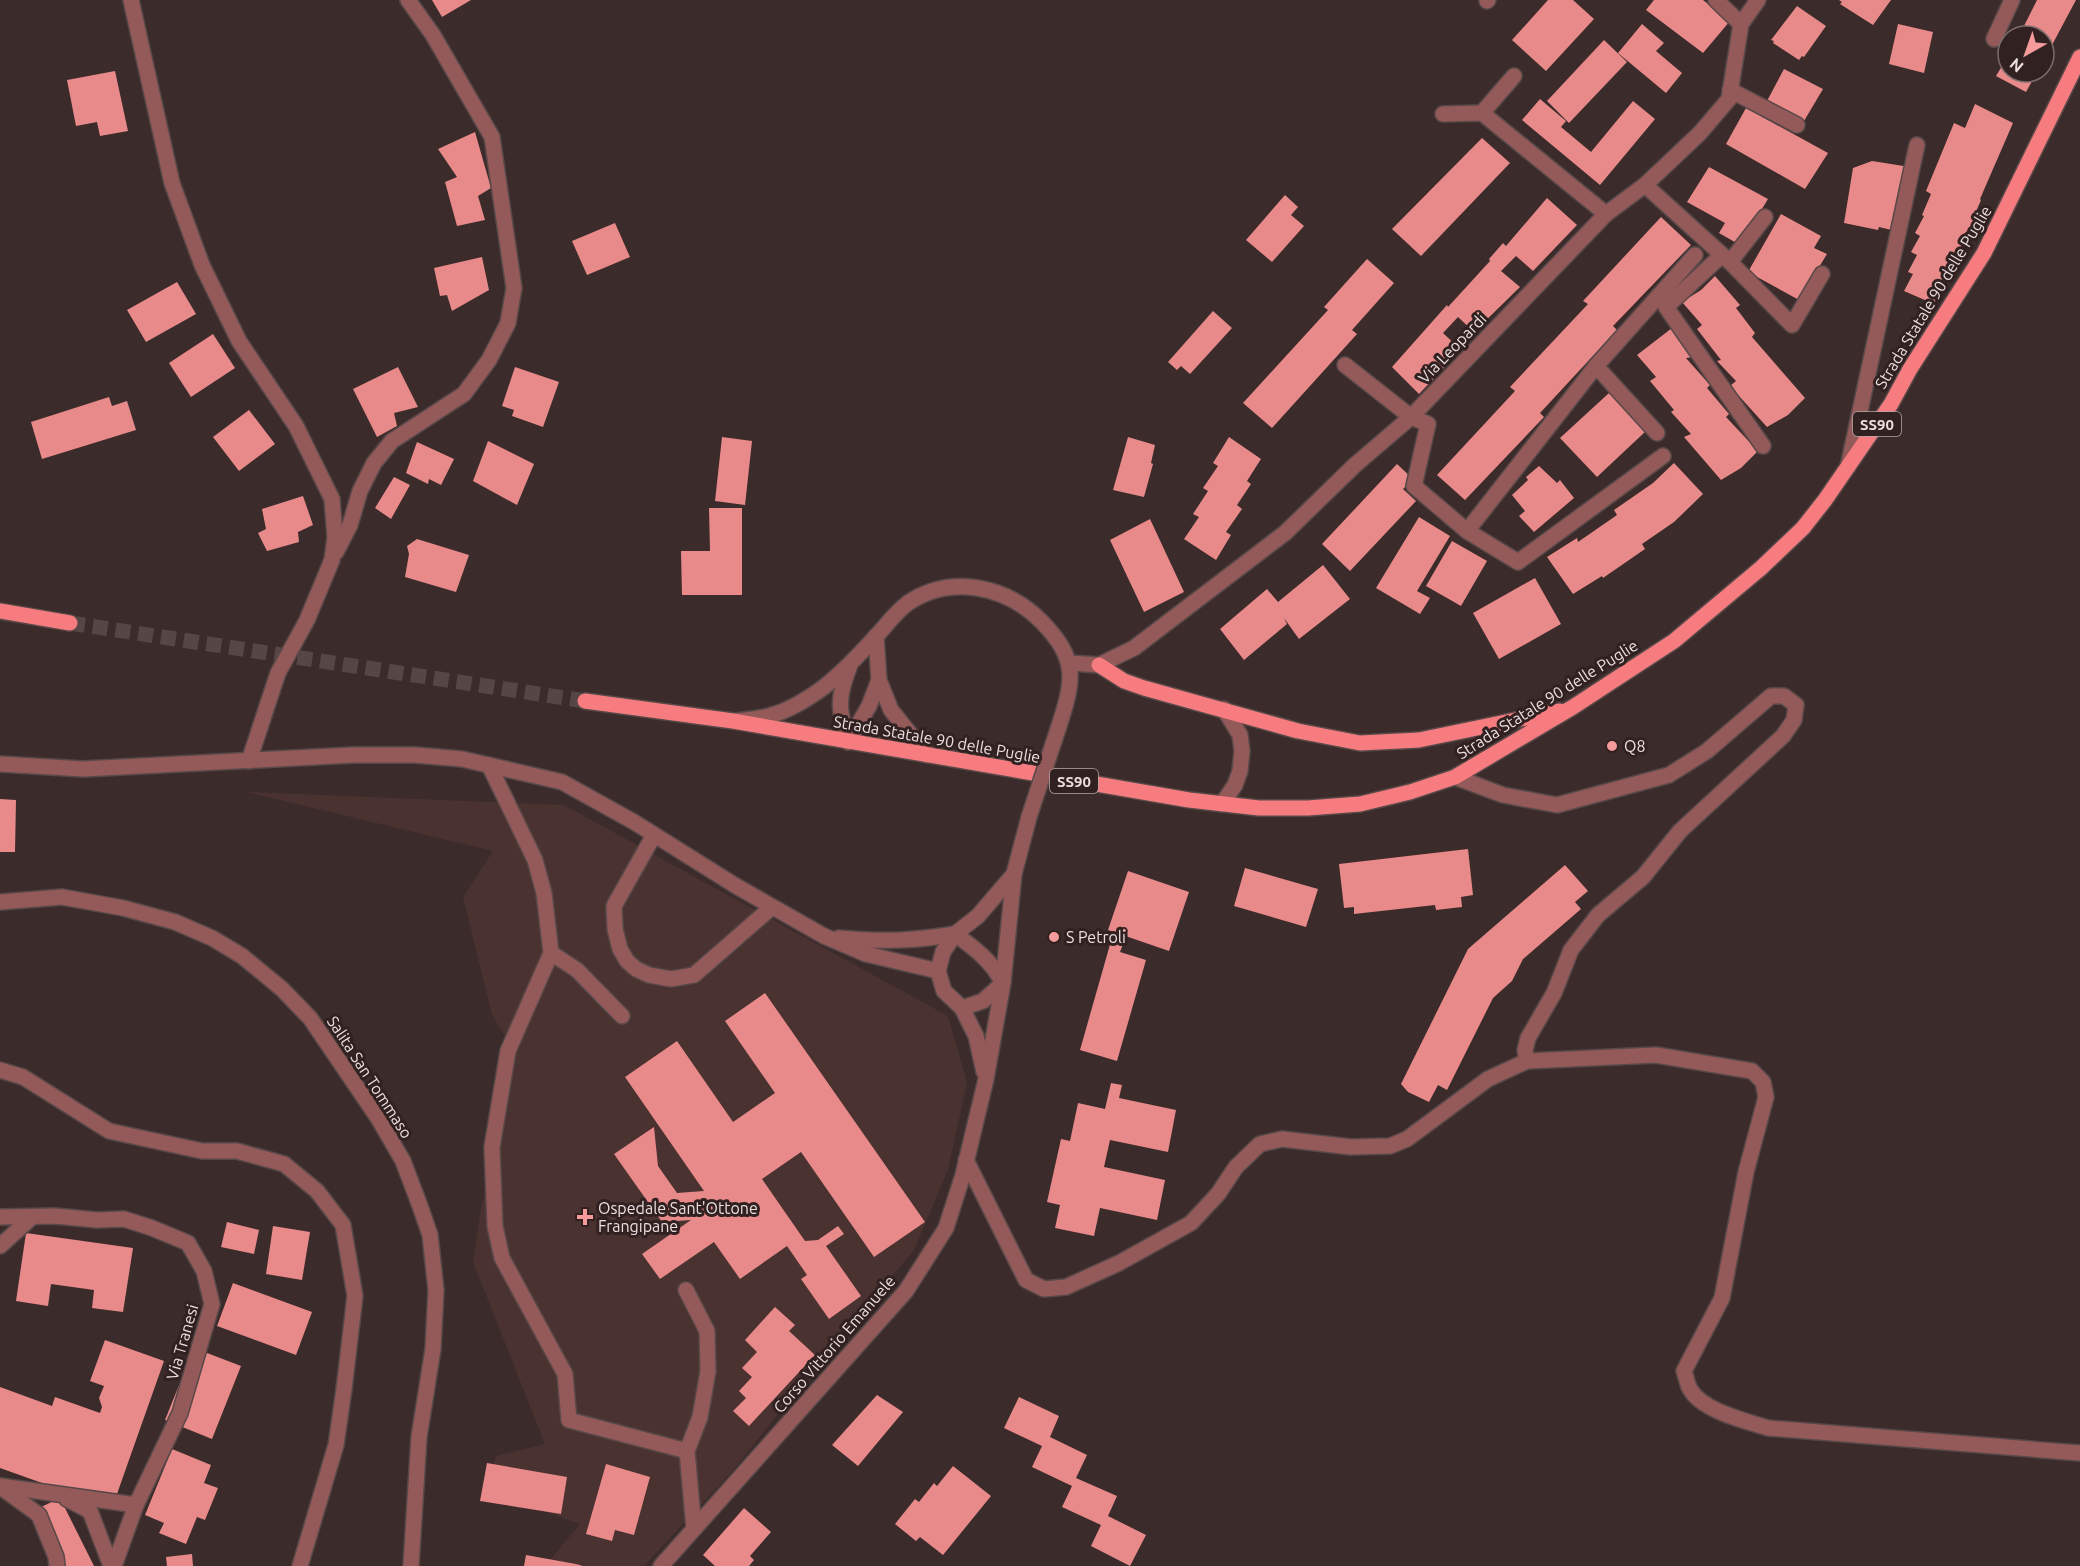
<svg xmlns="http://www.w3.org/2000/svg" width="2080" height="1566" viewBox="0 0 2080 1566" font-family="Ubuntu,sans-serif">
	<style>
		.built { fill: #4a3231 }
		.building { fill: #e98a8a }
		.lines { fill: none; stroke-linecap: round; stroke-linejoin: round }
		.primary-tunnel { stroke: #564646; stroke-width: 15; stroke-dasharray: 15 8; stroke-linecap: butt }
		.minor-casing { stroke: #584848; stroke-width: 18 }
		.tertiary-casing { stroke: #584848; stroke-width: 18 }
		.primary-casing { stroke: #584848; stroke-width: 18 }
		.minor { stroke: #945959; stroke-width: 15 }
		.tertiary { stroke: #945959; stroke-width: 15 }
		.primary { stroke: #f67c7f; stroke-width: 15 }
		.tertiary-bridge-casing { stroke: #584848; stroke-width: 18; stroke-linecap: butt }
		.tertiary-bridge { stroke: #945959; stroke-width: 15 }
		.poi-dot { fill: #f59b9b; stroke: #322121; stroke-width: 2 }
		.labels { text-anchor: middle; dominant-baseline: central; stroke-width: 6; stroke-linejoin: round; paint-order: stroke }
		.shield { fill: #322121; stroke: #b4a6a6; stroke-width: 1.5 }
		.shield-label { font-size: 15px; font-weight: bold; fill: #ebdfdf }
		.street-label { font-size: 16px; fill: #ebdfdf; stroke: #322121 }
		.poi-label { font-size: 16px; fill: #ebdfdf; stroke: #322121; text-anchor: start }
	</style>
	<rect width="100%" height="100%" fill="#3c2b2b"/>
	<polygon class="built" points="247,792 564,805 948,1016 967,1082 948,1170 914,1250 826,1354 735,1468 644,1566 547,1566 547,1564 580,1524 487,1491 496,1456 545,1444 473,1262 481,1208 492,1166 507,1039 492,1015 463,897 493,851"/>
	<g class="building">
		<polygon points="432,0 471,0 442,17"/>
		<polygon points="1548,0 1573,0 1594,19 1546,71 1512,40"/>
		<polygon points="1654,0 1703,0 1730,21 1703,53 1646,10"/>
		<polygon points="1839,0 1891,0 1873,25 1840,4 1842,2"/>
		<polygon points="2037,0 2076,0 2044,60 2044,36 2019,36"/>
		<polygon points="1797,6 1826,26 1804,57 1802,56 1799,60 1773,43 1774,41 1771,40"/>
		<polygon points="1642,24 1664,43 1656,51 1682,73 1666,93 1618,53"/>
		<polygon points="1898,24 1933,32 1924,73 1889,64"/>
		<polygon points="1604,40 1627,62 1569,123 1547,101"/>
		<polygon points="2008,56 2008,72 2037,72 2026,92 1996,76"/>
		<polygon points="1784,69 1823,89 1804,121 1767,101"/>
		<polygon points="115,71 128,131 100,136 97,122 76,126 67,80"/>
		<polygon points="1540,99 1566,121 1561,127 1591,152 1633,101 1655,119 1600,185 1522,120"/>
		<polygon points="1975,104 2013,123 1980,199 1981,200 1975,214 1976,215 1934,304 1904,291 1913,274 1908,272 1917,255 1911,252 1920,236 1915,233 1924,216 1922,215 1931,194 1926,191 1954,123 1965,128"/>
		<polygon points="1746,108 1828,153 1805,189 1726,144"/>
		<polygon points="475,132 491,188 478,196 485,220 457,226 445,182 457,177 438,149"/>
		<polygon points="1482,138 1510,163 1421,256 1392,229"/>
		<polygon points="1872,161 1910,167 1896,231 1879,227 1878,230 1844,223 1853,168"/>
		<polygon points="1709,167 1768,199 1740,245 1719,233 1725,223 1687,202"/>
		<polygon points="1285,195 1298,207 1291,215 1304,226 1272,262 1246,240"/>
		<polygon points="1547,198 1577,225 1533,271 1516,256 1501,271 1520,287 1474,332 1458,317 1443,333 1461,350 1419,394 1392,367 1447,305 1448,307 1490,261 1489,259 1503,243 1506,246"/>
		<polygon points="1781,214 1821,236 1814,248 1827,254 1799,300 1748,272"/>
		<polygon points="1661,217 1691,245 1613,326 1617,330 1540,413 1544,417 1465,500 1437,475 1515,391 1510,387 1588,304 1583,301"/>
		<polygon points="615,223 630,257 587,275 572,241"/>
		<polygon points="482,257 489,290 452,311 447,295 440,296 434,268"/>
		<polygon points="1367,259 1394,283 1352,330 1357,334 1272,428 1243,403 1328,310 1324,307"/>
		<polygon points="1715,276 1740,305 1736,308 1755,333 1752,337 1805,398 1788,415 1767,427 1730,386 1736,381 1717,361 1721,360 1697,329 1702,325 1682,302 1701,290"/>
		<polygon points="177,282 196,314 146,342 127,310"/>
		<polygon points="1213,311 1232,328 1190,374 1181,366 1177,370 1168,362"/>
		<polygon points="1672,328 1694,357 1686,358 1710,385 1707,388 1729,414 1726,417 1758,451 1741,468 1721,480 1684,437 1691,434 1671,412 1674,410 1650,381 1656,377 1637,355"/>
		<polygon points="213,334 235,368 191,397 169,363"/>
		<polygon points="398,367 418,407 394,413 397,426 377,437 353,389"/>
		<polygon points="515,367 559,382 543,427 512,416 514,410 502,406"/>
		<polygon points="1609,393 1646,431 1597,477 1560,438"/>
		<polygon points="109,397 112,406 127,401 136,430 42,459 31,422"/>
		<polygon points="249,410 275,444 239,471 213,437"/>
		<polygon points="722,437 752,441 745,505 715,501"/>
		<polygon points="1128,437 1155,445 1151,463 1153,464 1144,497 1113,490"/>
		<polygon points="1229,437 1261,459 1247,481 1251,484 1237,505 1242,509 1226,532 1231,535 1216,560 1184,539 1199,517 1193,514 1208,491 1203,488 1218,466 1213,463"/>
		<polygon points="488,441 534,464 517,505 473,481"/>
		<polygon points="417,442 454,459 441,485 429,479 428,484 406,473"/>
		<polygon points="1674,463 1703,494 1674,522 1642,544 1645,549 1603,578 1602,576 1573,594 1547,557 1577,538 1578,542 1617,515 1614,510 1653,483"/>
		<polygon points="1397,464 1413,479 1403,489 1416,501 1350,571 1322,544"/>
		<polygon points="1539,466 1557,483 1560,480 1574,498 1534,532 1519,516 1525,511 1512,495 1528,480 1526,477"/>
		<polygon points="394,477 410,485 391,519 375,508"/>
		<polygon points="303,496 313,525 298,532 299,542 267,551 258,533 266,529 262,509"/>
		<polygon points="709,508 742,508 742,595 682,595 681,551 710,551"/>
		<polygon points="1419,517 1450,536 1417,591 1430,598 1420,614 1376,588"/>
		<polygon points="1150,519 1184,592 1144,612 1110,540"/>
		<polygon points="417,539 469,555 456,592 405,577 409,554 407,546"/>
		<polygon points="1452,541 1487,561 1461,606 1426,586"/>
		<polygon points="1323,565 1350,599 1299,639 1284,618 1287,624 1244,660 1220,629 1267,589 1278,602"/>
		<polygon points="1535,578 1561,624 1499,659 1473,613"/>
		<polygon points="0,799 16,800 15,852 0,852"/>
		<polygon points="1468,849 1473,895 1461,897 1462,907 1436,910 1435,905 1354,914 1354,907 1344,908 1339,864"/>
		<polygon points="1565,865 1588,891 1575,902 1581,909 1523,959 1512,981 1493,998 1447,1090 1438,1085 1429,1102 1408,1092 1401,1084 1468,949"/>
		<polygon points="1245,868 1318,889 1306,927 1234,906"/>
		<polygon points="1128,871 1189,892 1169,951 1108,930"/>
		<polygon points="1111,941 1123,944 1120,952 1146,960 1117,1061 1080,1050"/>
		<polygon points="765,993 925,1222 874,1257 801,1152 762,1179 805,1241 818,1240 838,1226 844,1234 826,1246 861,1296 829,1319 801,1279 807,1275 787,1246 740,1279 714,1242 660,1279 642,1254 691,1220 662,1222 614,1154 654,1127 658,1166 677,1193 704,1191 625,1077 677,1041 733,1122 775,1093 725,1021"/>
		<polygon points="1111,1083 1122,1085 1119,1098 1176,1110 1168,1152 1110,1140 1104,1167 1165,1180 1157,1220 1100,1208 1094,1236 1055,1228 1060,1205 1047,1202 1061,1139 1070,1141 1078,1103 1105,1109"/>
		<polygon points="227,1222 259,1230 254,1254 221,1247"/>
		<polygon points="273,1226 310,1232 302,1280 266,1274"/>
		<polygon points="26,1233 133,1248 123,1312 92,1308 94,1290 51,1284 48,1306 16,1301"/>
		<polygon points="233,1283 312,1312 296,1355 217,1326"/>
		<polygon points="775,1307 795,1325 789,1331 815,1355 749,1426 733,1411 746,1398 739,1391 752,1377 742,1368 757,1352 745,1340"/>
		<polygon points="105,1340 164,1361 112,1508 0,1468 0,1387 52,1406 55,1397 100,1413 102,1407 99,1398 104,1386 90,1381"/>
		<polygon points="194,1348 241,1366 212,1439 165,1420"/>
		<polygon points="877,1395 903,1412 858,1466 832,1445"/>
		<polygon points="1019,1397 1059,1416 1050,1437 1087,1455 1076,1478 1117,1496 1108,1516 1146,1535 1130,1566 1091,1546 1101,1525 1062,1507 1072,1486 1032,1467 1042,1446 1004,1428"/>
		<polygon points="172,1449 211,1465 204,1483 218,1488 205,1520 197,1517 186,1544 159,1533 164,1523 145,1515"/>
		<polygon points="487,1463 567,1477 561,1514 480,1501"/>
		<polygon points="606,1464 650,1477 634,1535 615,1530 612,1541 586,1534"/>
		<polygon points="953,1466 991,1496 943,1555 920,1537 916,1541 895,1524 915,1499 919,1502 934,1483 937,1486"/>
		<polygon points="60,1498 94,1566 66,1566 37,1509"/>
		<polygon points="744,1508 771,1532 750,1556 754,1560 749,1566 715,1566 703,1555"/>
		<polygon points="192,1554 193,1566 167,1566 166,1557"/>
		<polygon points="526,1555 576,1564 583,1566 524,1566"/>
	</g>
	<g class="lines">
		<polyline class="primary-tunnel" points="70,623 585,701"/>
		<g class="minor-casing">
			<g id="minor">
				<polyline points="131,0 172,183 202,265 239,341 296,426 332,499 335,537 332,560 307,620 278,673 249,761"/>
				<polyline points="1716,0 1741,24"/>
				<polyline points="1487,1 1488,0"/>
				<polyline points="1994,39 2012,0"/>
				<polyline points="1730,90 1797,125"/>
				<polyline points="1482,113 1514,76"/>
				<polyline points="1443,114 1482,113 1606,214"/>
				<polyline points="1645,185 1730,262"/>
				<polyline points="1765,217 1730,262 1792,325 1822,274"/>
				<polyline points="1722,255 1666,307 1763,446"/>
				<polyline points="1345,365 1411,417 1428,424 1414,486 1467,531 1518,562 1663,456"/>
				<polyline points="1596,366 1657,433"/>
				<polyline points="1848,467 1917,145"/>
				<polyline points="1467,531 1596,366 1695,255"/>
				<polyline points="336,552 350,525 360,491 374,463 392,441 464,394 489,360 508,323 514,288 492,137 433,35 408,0"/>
				<polyline points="1099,665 1134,648 1285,533 1355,465 1411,417 1606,214 1645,185 1700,133 1729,99 1741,24 1758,0"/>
				<polyline points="0,764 83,769 353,755 415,755 462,759 562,782 634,822 736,886 824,936 866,954 938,971"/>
				<polyline points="489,765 535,860 544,893 551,953 508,1051 492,1147 495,1226 502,1258 565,1374 569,1420 687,1451"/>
				<polyline points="1455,777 1503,795 1557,805 1669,775 1707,751 1771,696 1784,696 1796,705 1794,720 1783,736 1680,831 1643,877 1598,915 1571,950 1554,993 1528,1038 1525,1050 1527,1061"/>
				<polyline points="1222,804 1235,785 1240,771 1242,751 1240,735 1224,709"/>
				<polyline points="654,835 614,906 615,929 620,949 627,961 636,969 649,975 671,979 694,975 772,907"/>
				<polyline points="0,902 62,897 123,908 175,922 212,938 242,956 282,989 310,1018 378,1118 403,1161 420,1206 430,1235 436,1290 433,1349 419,1437 411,1566"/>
				<path d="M839,938C882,942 913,941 955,934"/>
				<polyline points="551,953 577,970 622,1016"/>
				<polyline points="0,1070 23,1077 109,1131 202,1151 237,1151 284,1164 317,1191 343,1225 355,1296 344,1389 336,1445 300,1566"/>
				<path d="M966,1160L1026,1280L1044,1289L1066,1287L1119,1263L1191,1223L1218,1194L1236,1167L1260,1144L1282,1139L1351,1147L1390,1146L1407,1139L1488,1079L1527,1061L1656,1055L1752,1071L1763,1082L1766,1097L1746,1172L1722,1298L1684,1371C1686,1376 1687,1384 1690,1389C1702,1411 1746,1421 1768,1428L2080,1453"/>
				<polyline points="0,1217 55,1216 97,1220 124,1219 152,1228 188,1243 204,1271 212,1304 180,1413 136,1505 114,1566"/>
				<polyline points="0,1246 31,1218"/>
				<polyline points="686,1290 707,1331 708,1371 700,1417 687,1451 694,1529"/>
				<polyline points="0,1486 136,1505"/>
				<polyline points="2,1488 39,1515 56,1557 57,1566"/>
				<polyline points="67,1499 90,1511 111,1566"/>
			</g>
		</g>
		<g class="tertiary-casing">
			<g id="tertiary">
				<polyline points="876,636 879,680 891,710 927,755"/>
				<polyline points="1070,663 1099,665"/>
				<path d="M736,721C747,719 761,719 772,715C790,710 809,698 824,687C844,671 862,652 879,633C888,623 897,611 908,603C951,574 1006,586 1041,621C1079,660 1074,680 1058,729"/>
				<path d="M848,742C838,708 837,698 850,665"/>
				<polyline points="848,742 869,706 879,680"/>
				<path d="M955,934C974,948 992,961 1002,982"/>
				<polyline points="962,1008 983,1001 1003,983"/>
				<polyline points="984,1072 976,1036 962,1008 944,991 938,971 943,952 955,934 978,916 1014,874"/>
				<polyline points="661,1566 906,1291 946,1228 963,1175 986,1079 1003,983 1014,874 1029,817"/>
			</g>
		</g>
		<g class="primary-casing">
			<g id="primary">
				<polyline points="0,611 70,623"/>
				<polyline points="1099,665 1124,681 1144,688 1298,731 1360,743 1419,740 1559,711"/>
				<polyline points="585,701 733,721 1189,800 1259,808 1308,808 1360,804 1410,792 1455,777 1573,707 1674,641 1761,568 1803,528 1825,500 1891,404 1910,369 1984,253 2080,57"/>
			</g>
		</g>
		<use href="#minor" class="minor"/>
		<use href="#tertiary" class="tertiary"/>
		<use href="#primary" class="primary"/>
		<g class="tertiary-bridge-casing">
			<polyline id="tertiary-bridge" points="1029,817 1058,729"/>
		</g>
		<use href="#tertiary-bridge" class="tertiary-bridge"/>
	</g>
	<g class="poi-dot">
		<circle cx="1612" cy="746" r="6"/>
		<circle cx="1054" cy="937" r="6"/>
		<path d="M582 1208h6v6h6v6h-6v6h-6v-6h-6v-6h6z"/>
	</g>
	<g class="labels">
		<g class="shield">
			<rect x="1853" y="412" width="48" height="24" rx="4.5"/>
			<rect x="1050" y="769" width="48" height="24" rx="4.5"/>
		</g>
		<g class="shield-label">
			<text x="1877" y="424">SS90</text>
			<text x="1074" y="781">SS90</text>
		</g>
		<g class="street-label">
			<text transform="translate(1933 297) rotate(-59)">Strada Statale 90 delle Puglie</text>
			<text transform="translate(1452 348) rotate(-46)">Via Leopardi</text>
			<text transform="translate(1547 699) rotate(-32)">Strada Statale 90 delle Puglie</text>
			<text transform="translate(937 739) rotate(10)">Strada Statale 90 delle Puglie</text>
			<text transform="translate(370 1077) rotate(57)">Salita San Tommaso</text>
			<text transform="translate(182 1342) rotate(-74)">Via Tranesi</text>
			<text transform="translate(834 1344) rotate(-49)">Corso Vittorio Emanuele</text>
		</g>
		<g class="poi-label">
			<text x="1624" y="746">Q8</text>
			<text x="1066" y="937">S Petroli</text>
			<text x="598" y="1208">Ospedale Sant'Ottone<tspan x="598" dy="18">Frangipane</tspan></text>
		</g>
	</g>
	<g transform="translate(2026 54) rotate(220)"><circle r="28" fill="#322121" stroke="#7c6d6d" stroke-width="1.5"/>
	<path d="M0-4.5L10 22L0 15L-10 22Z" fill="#f59b9b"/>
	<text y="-9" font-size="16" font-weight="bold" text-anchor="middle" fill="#ebdfdf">N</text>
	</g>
</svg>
